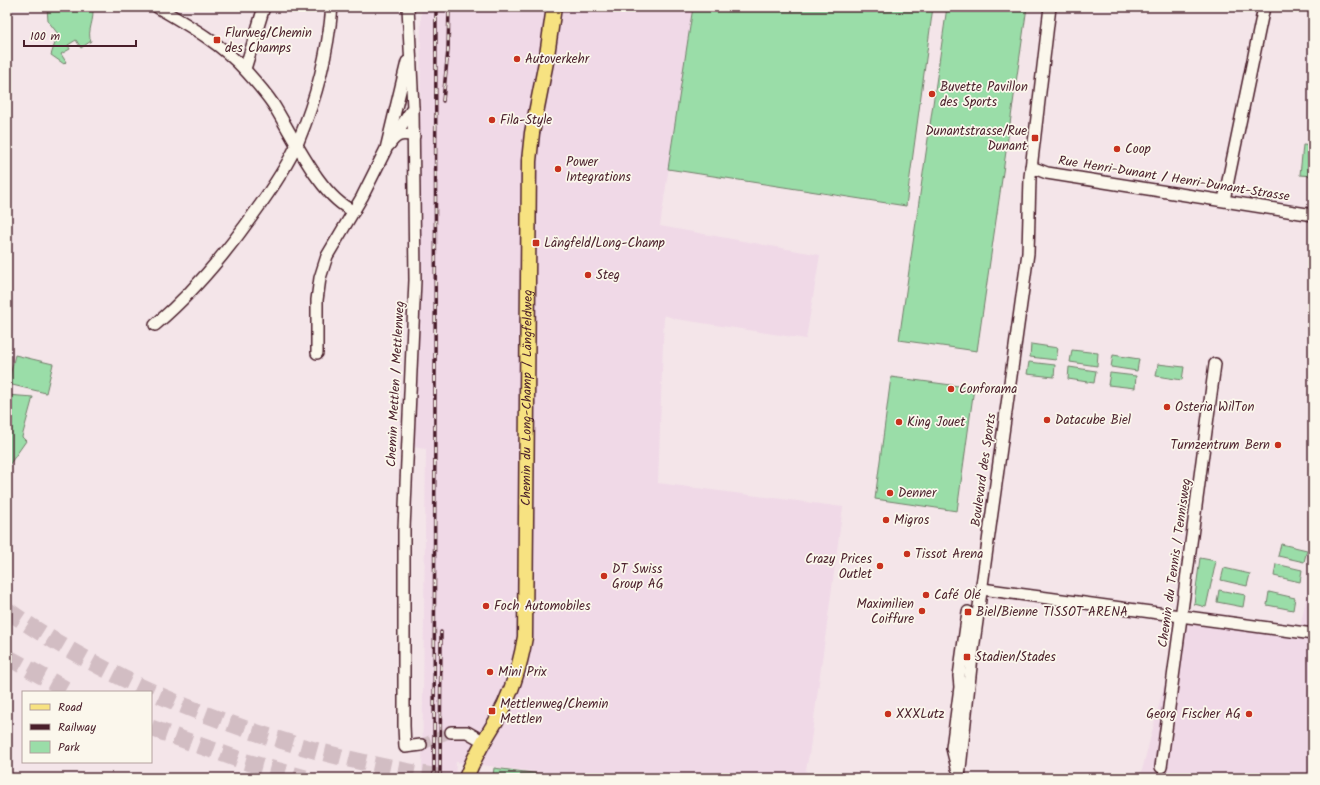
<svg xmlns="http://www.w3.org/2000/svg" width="1320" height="785" viewBox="0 0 1320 785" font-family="Kalam,sans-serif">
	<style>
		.built { fill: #f0d9e7 }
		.green { fill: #9adda8; stroke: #727e6a }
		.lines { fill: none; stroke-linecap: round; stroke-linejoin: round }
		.minor-tunnel { stroke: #d2bdc3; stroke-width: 11; stroke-dasharray: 11 5.5; stroke-linecap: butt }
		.highway-tunnel { stroke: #d2bdc3; stroke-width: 17; stroke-dasharray: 17 8; stroke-linecap: butt }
		.minor-casing { stroke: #4a1f2b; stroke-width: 14 }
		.major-casing { stroke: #4a1f2b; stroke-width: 17 }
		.minor { stroke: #fbf7ec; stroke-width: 11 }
		.major { stroke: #f7e281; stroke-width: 14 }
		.rail-casing { stroke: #4a1f2b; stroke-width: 3.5 }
		.rail { stroke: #fbf7ec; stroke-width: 2; stroke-dasharray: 6; stroke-linecap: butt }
		.poi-dot { fill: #c8321e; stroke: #fbf7ec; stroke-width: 1.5 }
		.labels { text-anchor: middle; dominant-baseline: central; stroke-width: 3.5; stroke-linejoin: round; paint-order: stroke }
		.poi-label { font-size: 13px; fill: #4a1f2b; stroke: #fbf7ec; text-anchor: start }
		.street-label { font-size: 13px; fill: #4a1f2b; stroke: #fbf7ec }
	</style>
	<rect width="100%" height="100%" fill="#f4e5e9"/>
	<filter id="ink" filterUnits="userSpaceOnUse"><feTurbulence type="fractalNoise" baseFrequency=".025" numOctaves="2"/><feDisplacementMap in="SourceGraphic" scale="8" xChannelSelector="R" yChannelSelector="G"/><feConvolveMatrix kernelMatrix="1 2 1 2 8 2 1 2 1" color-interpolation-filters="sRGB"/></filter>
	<g filter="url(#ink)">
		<g class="built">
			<polygon points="421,7 693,7 660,226 820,255 806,339 676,319 664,315 658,483 843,507 809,755 805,774 713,778 586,778 456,762 455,778 422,778 426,449 413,447 419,276"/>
			<polygon points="1308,589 1313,590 1313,778 1140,778 1182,617 1299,633"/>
		</g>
		<g class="green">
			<path d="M47,7H60L62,9L65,7H92C96,19 86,31 91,41L81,48L76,40L68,45L70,49L61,54L66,62L64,64L51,55L58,34L48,21Z"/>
			<polygon points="693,7 933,7 906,206 668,169"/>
			<polygon points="947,7 1027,7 977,351 899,340"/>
			<polygon points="1303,145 1313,146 1313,176 1300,175"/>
			<polygon points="1031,344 1058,348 1056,360 1030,357"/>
			<polygon points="1072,350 1098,353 1097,366 1070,362"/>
			<polygon points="15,355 53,364 46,393 8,384"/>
			<polygon points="1113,355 1139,359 1137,371 1111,367"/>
			<polygon points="1029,362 1055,365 1054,377 1027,374"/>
			<polygon points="1158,364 1184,367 1182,380 1156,376"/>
			<polygon points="1069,367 1096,371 1094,383 1068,379"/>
			<polygon points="1110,373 1136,376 1135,388 1108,385"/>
			<polygon points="891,377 974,388 957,511 875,499"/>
			<polygon points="7,395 33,397 22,437 26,441 7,468"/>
			<polygon points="1281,544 1307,550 1304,562 1278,556"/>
			<polygon points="1200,558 1216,561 1206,607 1194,604"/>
			<polygon points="1276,564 1302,570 1300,582 1274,576"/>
			<polygon points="1224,568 1250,574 1247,586 1221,580"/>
			<polygon points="1219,590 1245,595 1243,607 1217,602"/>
			<polygon points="1269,592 1295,598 1293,610 1267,605"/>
			<polygon points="494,768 571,778 510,778 493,775"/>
		</g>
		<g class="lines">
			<polyline class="minor-tunnel" points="421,745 451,732"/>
			<g class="highway-tunnel">
				<path d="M7,610C134,699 292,754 445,778"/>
				<polyline points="7,657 71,692"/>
				<polyline points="151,728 243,761 305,778"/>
			</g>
			<g class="minor-casing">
				<g id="minor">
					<path d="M157,7C188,25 222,44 246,71C255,81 265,92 273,104C292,134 321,199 354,211"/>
					<polyline points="408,7 413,108 415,280 404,529 404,726 405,747 421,745"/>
					<polyline points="245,69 264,7"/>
					<polyline points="394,137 413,108"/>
					<path d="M389,145C396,134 401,133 414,136"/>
					<polyline points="1031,167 1047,173 1313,215"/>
					<polyline points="1224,200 1264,7"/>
					<path d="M155,325C194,292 226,253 255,212C271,190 287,167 298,142C316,99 328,53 332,7"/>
					<polyline points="317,353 317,300 320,278 327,256 362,197 386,149 407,62"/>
					<polyline points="982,589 1313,634"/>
					<polyline points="451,732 467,732 483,741"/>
					<polyline points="1161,767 1215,364"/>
					<polyline points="957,768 952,748 960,687 959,676 968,612"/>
					<polyline points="959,778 972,657 1028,253 1030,177 1050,7"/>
				</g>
			</g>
			<g class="major-casing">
				<g id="major">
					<path id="s1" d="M466,778C475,755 484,741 496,721C511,695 520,667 525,637L529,161L532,133L546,62L554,7"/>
				</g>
			</g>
			<use href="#minor" class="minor"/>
			<use href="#major" class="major"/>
			<g class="rail-casing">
				<g id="rail">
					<polyline points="443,101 448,50 449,7"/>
					<polyline points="434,778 436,7"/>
					<polyline points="440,778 441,632"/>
				</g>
			</g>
			<use href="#rail" class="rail"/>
		</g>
	</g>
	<g class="poi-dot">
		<rect x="213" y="36" width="8" height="8" rx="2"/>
		<circle cx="517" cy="59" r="4"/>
		<circle cx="932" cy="94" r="4"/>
		<circle cx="492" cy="120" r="4"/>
		<rect x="1031" y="134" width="8" height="8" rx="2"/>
		<circle cx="1117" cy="149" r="4"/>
		<circle cx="558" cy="169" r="4"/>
		<rect x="532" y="239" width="8" height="8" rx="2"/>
		<circle cx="588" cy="275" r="4"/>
		<circle cx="951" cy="389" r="4"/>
		<circle cx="1167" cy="407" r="4"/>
		<circle cx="1047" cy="420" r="4"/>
		<circle cx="899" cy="422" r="4"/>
		<circle cx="1278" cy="445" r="4"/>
		<circle cx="890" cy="493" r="4"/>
		<circle cx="886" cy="520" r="4"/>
		<circle cx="907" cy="554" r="4"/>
		<circle cx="880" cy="566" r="4"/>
		<circle cx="604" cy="576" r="4"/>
		<circle cx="926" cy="595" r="4"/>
		<circle cx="486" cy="606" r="4"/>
		<circle cx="922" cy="611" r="4"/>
		<rect x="964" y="608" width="8" height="8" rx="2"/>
		<rect x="963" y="653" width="8" height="8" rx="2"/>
		<circle cx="490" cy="672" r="4"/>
		<rect x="488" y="707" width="8" height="8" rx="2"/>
		<circle cx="888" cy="714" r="4"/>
		<circle cx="1249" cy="714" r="4"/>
	</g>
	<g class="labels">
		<g class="poi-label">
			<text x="225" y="33">Flurweg/Chemin<tspan x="225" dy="15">des Champs</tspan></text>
			<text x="525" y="59">Autoverkehr</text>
			<text x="940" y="87">Buvette Pavillon<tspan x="940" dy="15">des Sports</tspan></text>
			<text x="500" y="120">Fila-Style</text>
			<text x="1027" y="131" text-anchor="end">Dunantstrasse/Rue<tspan x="1027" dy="15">Dunant</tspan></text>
			<text x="1125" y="149">Coop</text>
			<text x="566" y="162">Power<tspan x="566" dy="15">Integrations</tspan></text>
			<text x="544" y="243">Längfeld/Long-Champ</text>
			<text x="596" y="275">Steg</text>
			<text x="959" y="389">Conforama</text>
			<text x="1175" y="407">Osteria WilTon</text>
			<text x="1055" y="420">Datacube Biel</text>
			<text x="907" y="422">King Jouet</text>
			<text x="1270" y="445" text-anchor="end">Turnzentrum Bern</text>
			<text x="898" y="493">Denner</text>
			<text x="894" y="520">Migros</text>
			<text x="915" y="554">Tissot Arena</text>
			<text x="872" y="559" text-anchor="end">Crazy Prices<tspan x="872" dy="15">Outlet</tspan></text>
			<text x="612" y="569">DT Swiss<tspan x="612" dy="15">Group AG</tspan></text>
			<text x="934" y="595">Café Olé</text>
			<text x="914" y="604" text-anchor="end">Maximilien<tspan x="914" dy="15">Coiffure</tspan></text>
			<text x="494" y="606">Foch Automobiles</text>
			<text x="976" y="612">Biel/Bienne TISSOT ARENA</text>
			<text x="975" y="657">Stadien/Stades</text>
			<text x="498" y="672">Mini Prix</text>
			<text x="500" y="704">Mettlenweg/Chemin<tspan x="500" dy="15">Mettlen</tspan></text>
			<text x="896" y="714">XXXLutz</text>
			<text x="1241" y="714" text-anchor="end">Georg Fischer AG</text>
		</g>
		<g class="street-label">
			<text transform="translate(1174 179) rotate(9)">Rue Henri-Dunant / Henri-Dunant-Strasse</text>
			<text transform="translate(396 384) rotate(-87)">Chemin Mettlen / Mettlenweg</text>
			<text stroke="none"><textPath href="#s1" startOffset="393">Chemin du Long-Champ / Längfeldweg</textPath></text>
			<text transform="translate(984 470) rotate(-82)">Boulevard des Sports</text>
			<text transform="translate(1175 563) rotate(-82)">Chemin du Tennis / Tennisweg</text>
		</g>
	</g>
	<rect width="1320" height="785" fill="none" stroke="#fbf7ec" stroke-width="24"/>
	<rect x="12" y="12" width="1296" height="761" fill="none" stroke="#4a1f2b" stroke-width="1.5" filter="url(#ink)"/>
	<rect x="22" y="691" width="130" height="72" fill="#fbf7ec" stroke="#b4a19f"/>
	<rect x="30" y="704" width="20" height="6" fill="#f7e281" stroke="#b4a19f"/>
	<text x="58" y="711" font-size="12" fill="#4a1f2b">Road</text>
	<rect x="30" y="724" width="20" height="6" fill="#4a1f2b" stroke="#b4a19f"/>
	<text x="58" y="731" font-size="12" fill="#4a1f2b">Railway</text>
	<rect x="30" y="741" width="20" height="12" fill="#9adda8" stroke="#b4a19f"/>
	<text x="58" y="751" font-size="12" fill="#4a1f2b">Park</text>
	<path d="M24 40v6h112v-6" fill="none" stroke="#4a1f2b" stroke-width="2"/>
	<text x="30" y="40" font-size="12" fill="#4a1f2b" stroke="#fbf7ec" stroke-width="3" paint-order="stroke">100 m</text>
</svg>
